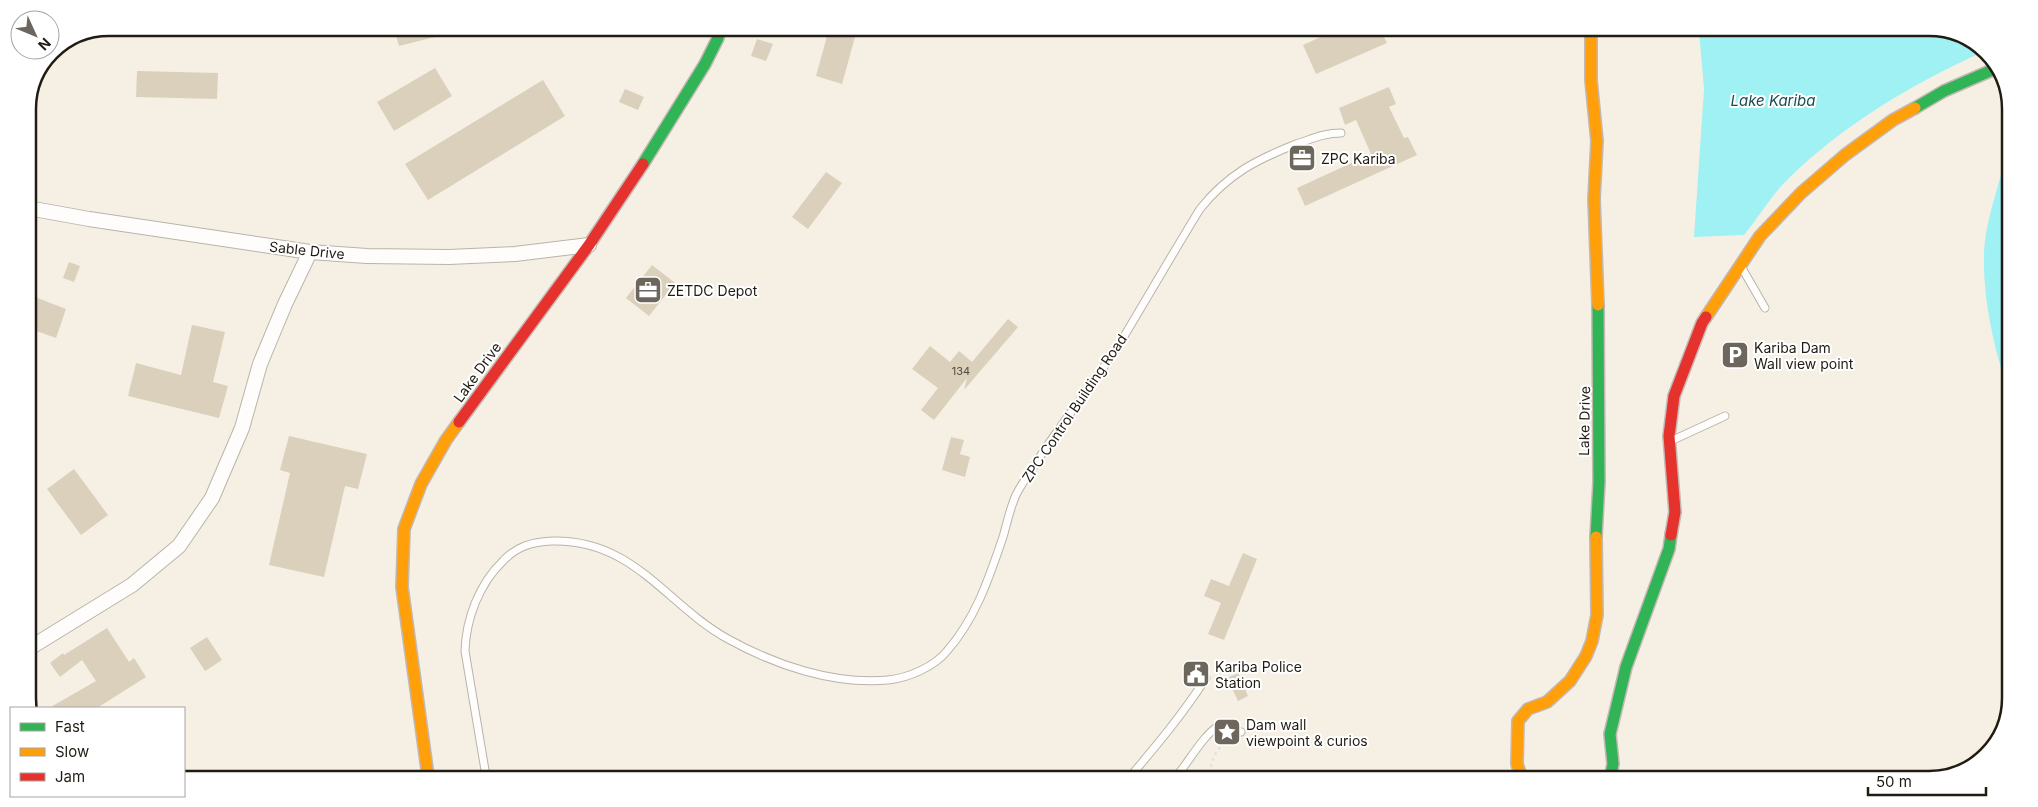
<svg xmlns="http://www.w3.org/2000/svg" width="2038" height="807" viewBox="0 0 2038 807" font-family="Inter,sans-serif">
	<style>
		.water { fill: #a0f1f3 }
		.building { fill: #dad0bc }
		.lines { fill: none; stroke-linecap: round; stroke-linejoin: round }
		.lane-casing { stroke: #b9b4aa; stroke-width: 9 }
		.street-casing { stroke: #b9b4aa; stroke-width: 16 }
		.fast-casing { stroke: #c4b8b5; stroke-width: 14 }
		.slow-casing { stroke: #c4b8b5; stroke-width: 14 }
		.jam-casing { stroke: #c4b8b5; stroke-width: 14 }
		.path { stroke: #e2e0dc; stroke-width: 2.5; stroke-dasharray: 2.5 4; stroke-linecap: butt }
		.lane { stroke: #fefdfb; stroke-width: 7 }
		.street { stroke: #fefdfb; stroke-width: 14 }
		.fast { stroke: #30b455; stroke-width: 11 }
		.slow { stroke: #ff9f0a; stroke-width: 11 }
		.jam { stroke: #e5322d; stroke-width: 11 }
		.labels { text-anchor: middle; dominant-baseline: central; stroke-width: 4; stroke-linejoin: round; paint-order: stroke }
		.number-label { font-size: 11px; fill: #4f493d }
		.poi-label { font-size: 14px; fill: #211c13; stroke: #fff; text-anchor: start }
		.street-label { font-size: 14px; fill: #211c13; stroke: #fff }
		.water-label { font-size: 15px; font-style: italic; fill: #174c50; stroke: #fff }
		.rim { fill: none; stroke: #211c13; stroke-width: 2.5 }
	</style>
	<rect width="100%" height="100%" fill="#f6f0e4"/>
	<g class="water">
		<path d="M1699,31L1955,32L1983,52C1912,84 1846,123 1789,178C1772,194 1759,217 1744,235L1694,237L1704,89Z"/>
		<path d="M2010,157L2008,390C1995,351 1984,305 1984,263C1983,241 1989,217 1995,196C1999,182 2002,168 2010,157Z"/>
	</g>
	<g class="building">
		<polygon points="394,28 451,28 451,33 399,46"/>
		<polygon points="829,29 855,37 842,84 816,76"/>
		<polygon points="1336,30 1381,31 1387,43 1316,74 1303,45"/>
		<polygon points="757,39 773,44 766,61 751,56"/>
		<polygon points="435,68 452,96 394,131 377,102"/>
		<polygon points="137,71 218,73 217,99 136,97"/>
		<polygon points="543,80 565,116 428,200 405,164"/>
		<polygon points="1389,87 1396,104 1389,107 1404,138 1408,137 1417,155 1305,206 1297,188 1371,154 1356,120 1345,125 1339,108"/>
		<polygon points="625,89 644,97 638,110 619,102"/>
		<polygon points="826,172 842,183 808,229 792,217"/>
		<polygon points="69,262 80,266 74,282 63,278"/>
		<polygon points="652,265 675,283 649,316 626,298"/>
		<polygon points="35,297 66,309 56,338 28,328 28,315"/>
		<polygon points="1008,319 1018,327 964,390 967,378 934,420 921,410 938,388 912,369 930,346 950,362 959,351 972,362"/>
		<polygon points="192,325 225,332 213,382 228,386 219,418 128,396 136,363 181,375"/>
		<polygon points="289,436 367,454 358,489 345,486 324,577 269,565 290,473 280,470"/>
		<polygon points="951,437 964,440 960,454 970,457 965,477 942,470"/>
		<polygon points="74,469 108,515 81,535 47,489"/>
		<polygon points="1243,553 1257,559 1224,640 1208,634 1221,603 1204,596 1211,579 1229,586"/>
		<polygon points="107,628 129,662 134,658 146,677 97,708 49,708 96,681 82,660 60,677 50,663 63,653 64,655"/>
		<polygon points="207,637 222,660 205,671 190,648"/>
		<polygon points="1238,673 1248,696 1238,701 1227,678"/>
	</g>
	<g class="lines">
		<g class="lane-casing">
			<g id="lane">
				<polyline points="1742,268 1765,308"/>
				<polyline points="1673,440 1725,416"/>
				<path d="M486,776L465,651C466,619 479,584 503,561C517,546 532,542 552,541C634,539 665,604 728,639C775,665 833,685 888,680C908,678 934,667 947,651C976,618 989,578 1003,537C1007,523 1010,508 1016,495C1021,485 1028,475 1034,466C1060,424 1093,385 1120,343C1147,298 1173,253 1200,209C1228,174 1256,160 1296,144C1312,139 1324,133 1341,133"/>
				<path d="M1129,778C1156,746 1183,714 1206,678"/>
				<path d="M1175,778C1189,762 1201,738 1218,726L1241,732"/>
			</g>
		</g>
		<g class="street-casing">
			<g id="street">
				<polyline points="28,208 89,219 310,252 367,256 449,257 515,254 589,245"/>
				<polyline points="28,649 132,585 179,546 212,498 242,428 260,364 285,304 310,252"/>
			</g>
		</g>
		<g class="fast-casing">
			<g id="fast">
				<polyline points="1915,108 1944,91 1997,68"/>
				<polyline points="643,164 705,64 718,38 719,29"/>
				<polyline points="1596,537 1599,482 1598,305"/>
				<polyline points="1610,779 1613,764 1610,734 1626,667 1669,549 1671,535"/>
			</g>
		</g>
		<g class="slow-casing">
			<g id="slow">
				<polyline points="1591,31 1591,80 1597,141 1594,199 1598,305"/>
				<polyline points="1706,317 1760,236 1801,193 1845,155 1893,120 1915,108"/>
				<polyline points="428,776 402,587 404,529 421,484 446,440 459,422"/>
				<polyline points="1522,779 1517,764 1518,721 1528,709 1547,702 1570,681 1586,656 1592,641 1597,615 1596,537"/>
			</g>
		</g>
		<g class="jam-casing">
			<g id="jam">
				<polyline points="459,422 589,245 643,164"/>
				<polyline points="1671,535 1675,512 1669,436 1674,396 1702,323 1706,317"/>
			</g>
		</g>
		<polyline class="path" points="1218,741 1220,747 1214,756 1209,772 1214,777 1227,776 1228,778"/>
		<use href="#lane" class="lane"/>
		<use href="#street" class="street"/>
		<use href="#fast" class="fast"/>
		<use href="#slow" class="slow"/>
		<use href="#jam" class="jam"/>
	</g>
	<defs>
		<g id="office-square" transform="scale(1.4375)"><rect x="-9" y="-9" width="18" height="18" rx="4" fill="#6c665c" stroke="#fff"/><path d="M-6-3h4V-5.5h4V-3h4V5H-6ZM-1-4.5V-3h2v-1.5ZM-6 0V1H6V0Z" fill="#fff"/></g>
		<g id="parking-square" transform="scale(1.4375)"><rect x="-9" y="-9" width="18" height="18" rx="4" fill="#6c665c" stroke="#fff"/><path d="M-3.5-5.5H1a3.5 3.5 0 0 1 0 7H-1V5.5H-3.5ZM-1-3.4V-.6H.8a1.4 1.4 0 0 0 0-2.8Z" fill="#fff"/></g>
		<g id="civic-square" transform="scale(1.4375)"><rect x="-9" y="-9" width="18" height="18" rx="4" fill="#6c665c" stroke="#fff"/><path d="M-.6-6.5H3V-4.5H.6V-3L4-1V1h2V6H-6V1h2V-1L-.6-3ZM-1.2 2.5V6h2.4V2.5Z" fill="#fff"/></g>
		<g id="sight-square" transform="scale(1.4375)"><rect x="-9" y="-9" width="18" height="18" rx="4" fill="#6c665c" stroke="#fff"/><path d="M0-6L1.8-2.2L6-1.7L2.9 1.2L3.7 5.4L0 3.3L-3.7 5.4L-2.9 1.2L-6-1.7L-1.8-2.2Z" fill="#fff"/></g>
	</defs>
	<g fill-rule="evenodd">
		<use href="#office-square" x="1302" y="158"/>
		<use href="#office-square" x="648" y="290"/>
		<use href="#parking-square" x="1735" y="355"/>
		<use href="#civic-square" x="1196" y="674"/>
		<use href="#sight-square" x="1227" y="732"/>
	</g>
	<g class="labels">
		<g class="number-label">
			<text x="961" y="371">134</text>
		</g>
		<g class="poi-label">
			<text x="1321" y="158">ZPC Kariba</text>
			<text x="667" y="290">ZETDC Depot</text>
			<text x="1754" y="347">Kariba Dam<tspan x="1754" dy="16">Wall view point</tspan></text>
			<text x="1215" y="666">Kariba Police<tspan x="1215" dy="16">Station</tspan></text>
			<text x="1246" y="724">Dam wall<tspan x="1246" dy="16">viewpoint &amp; curios</tspan></text>
		</g>
		<g class="street-label">
			<text transform="translate(307 250) rotate(6)">Sable Drive</text>
			<text transform="translate(477 372) rotate(-54)">Lake Drive</text>
			<text transform="translate(1074 408) rotate(-56)">ZPC Control Building Road</text>
			<text transform="translate(1584 421) rotate(-89)">Lake Drive</text>
		</g>
		<g class="water-label">
			<text x="1773" y="100">Lake Kariba</text>
		</g>
	</g>
	<path d="M0 0H2038V807H0ZM109 36H1929A73 73 0 0 1 2002 109V698A73 73 0 0 1 1929 771H109A73 73 0 0 1 36 698V109A73 73 0 0 1 109 36Z" fill="#fff" fill-rule="evenodd"/>
	<path class="rim" d="M109 36H1929A73 73 0 0 1 2002 109V698A73 73 0 0 1 1929 771H109A73 73 0 0 1 36 698V109A73 73 0 0 1 109 36Z"/>
	<rect x="10" y="707" width="175" height="90" fill="#ffffff" stroke="#a6a4a1"/>
	<rect x="20" y="723" width="25" height="8" fill="#30b455" stroke="#a6a4a1"/>
	<text x="55" y="732" font-size="15" fill="#211c13">Fast</text>
	<rect x="20" y="748" width="25" height="8" fill="#ff9f0a" stroke="#a6a4a1"/>
	<text x="55" y="757" font-size="15" fill="#211c13">Slow</text>
	<rect x="20" y="773" width="25" height="8" fill="#e5322d" stroke="#a6a4a1"/>
	<text x="55" y="782" font-size="15" fill="#211c13">Jam</text>
	<g transform="translate(35 35) rotate(134)"><circle r="24" fill="#ffffff" stroke="#a6a4a1"/>
	<path d="M0-4L9 19L0 12L-9 19Z" fill="#6c665c"/>
	<text y="-8" font-size="14" font-weight="bold" text-anchor="middle" fill="#211c13">N</text>
	</g>
	<path d="M1868 787v8h118v-8" fill="none" stroke="#211c13" stroke-width="2.5"/>
	<text x="1876" y="787" font-size="15" fill="#211c13" stroke="#ffffff" stroke-width="4" paint-order="stroke">50 m</text>
</svg>
